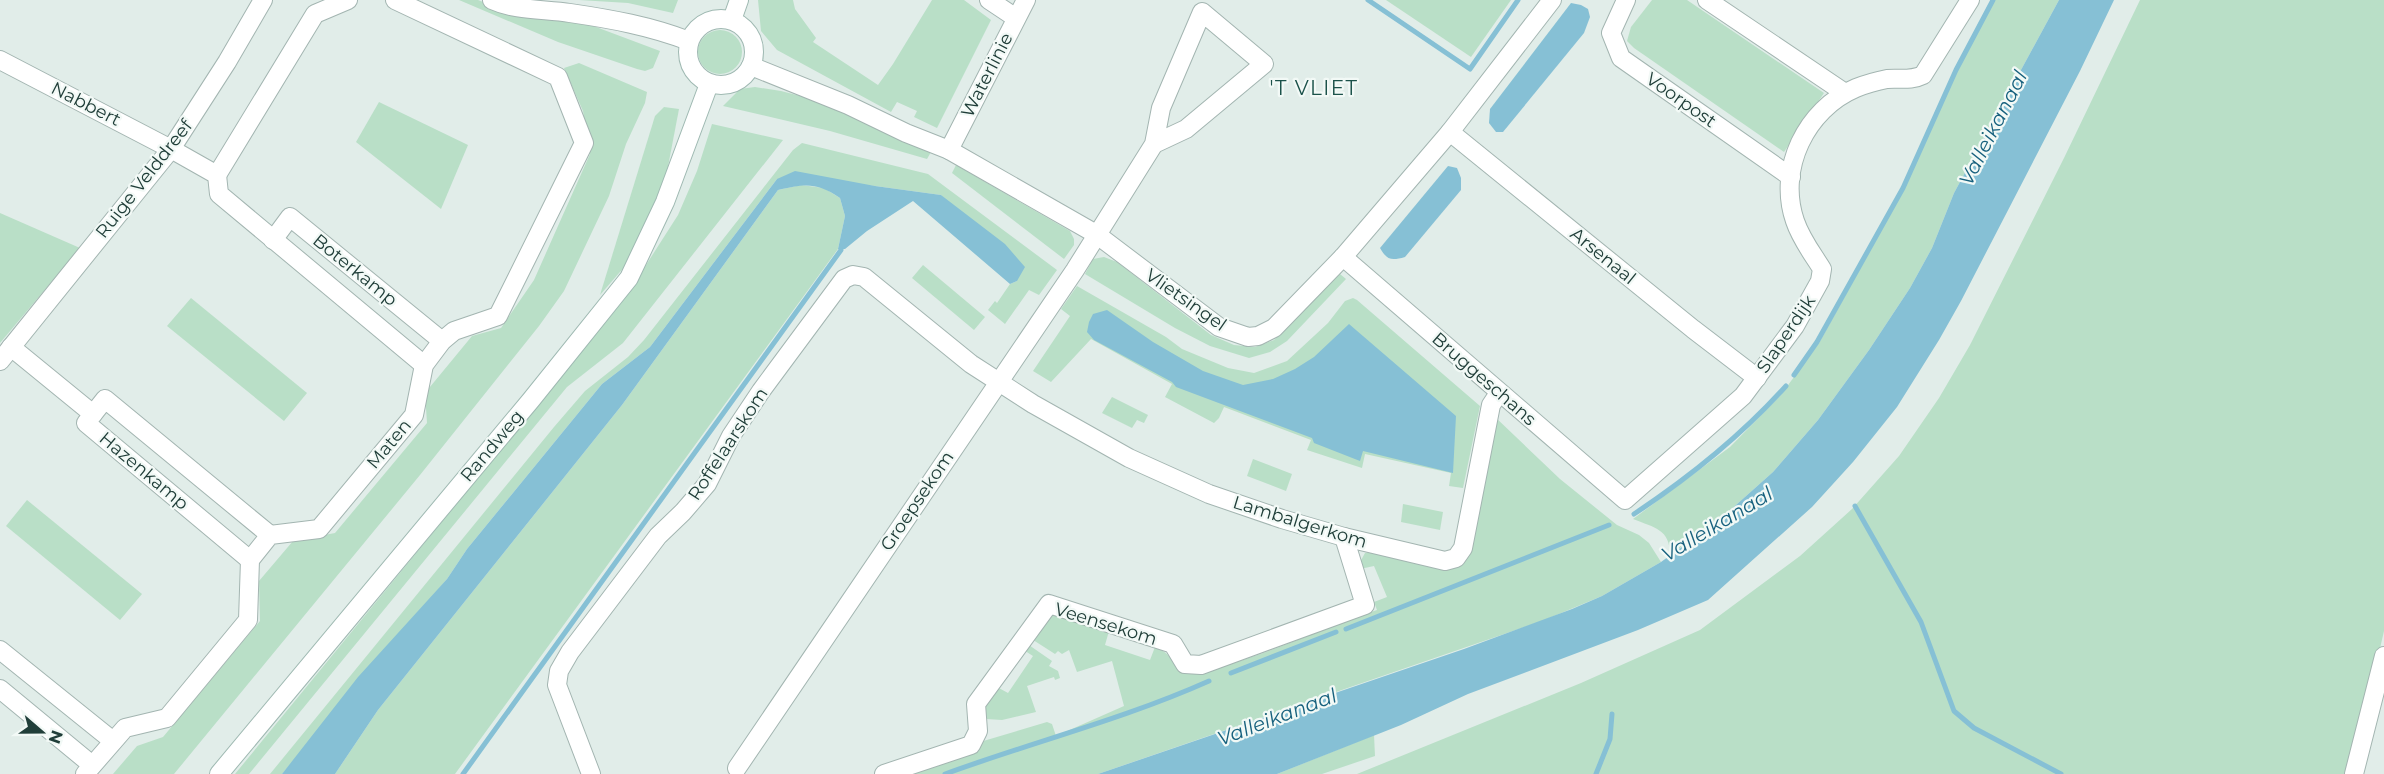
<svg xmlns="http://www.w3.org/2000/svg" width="2384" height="774" viewBox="0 0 2384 774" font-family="Montserrat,sans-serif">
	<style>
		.green { fill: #b9dfc7 }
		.water { fill: #86c0d5 }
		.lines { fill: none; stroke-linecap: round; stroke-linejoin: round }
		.stream { stroke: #86c0d5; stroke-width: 5 }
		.minor-casing { stroke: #a3b5b1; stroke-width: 20 }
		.secondary-casing { stroke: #9fb9b2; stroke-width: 20 }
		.minor { stroke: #fff; stroke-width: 18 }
		.secondary { stroke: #fff; stroke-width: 18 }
		.labels { text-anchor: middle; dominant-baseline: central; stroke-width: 4.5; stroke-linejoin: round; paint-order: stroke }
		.street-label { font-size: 18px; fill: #203e39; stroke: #f2f9f6 }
		.neighbourhood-label { font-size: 20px; letter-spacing: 1.5px; fill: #1b524a; stroke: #f2f9f6 }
		.water-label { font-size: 20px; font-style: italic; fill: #17617e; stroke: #f2f9f6 }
	</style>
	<rect width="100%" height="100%" fill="#e1ede9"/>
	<g class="green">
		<polygon points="459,0 478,0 496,7 588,24 660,51 653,68 645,71 637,69 558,42"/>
		<polygon points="579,0 678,0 673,13 628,3"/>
		<polygon points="758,0 793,0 795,9 816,38 813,42 878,85 893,64 932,0 964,0 991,20 937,128 914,117 917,111 897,102 891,112 777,50 761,31"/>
		<polygon points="1386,0 1511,0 1471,57"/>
		<polygon points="1652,0 1687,0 1824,93 1784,152 1634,48 1627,41 1631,27"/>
		<path d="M1993,0H2059L1954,193L1932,248L1910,288L1869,350L1818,420L1773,472L1718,521L1711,522V526L1670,555C1670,529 1655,528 1633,519L1730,447L1780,396L1819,343L1878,236L1922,147L1944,96Z"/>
		<polygon points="2140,0 2384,0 2384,631 2351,774 1357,774 1581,683 1700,630 1800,556 1852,509 1899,456 1939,398 1970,345 2064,158"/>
		<circle cx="720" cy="52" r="22"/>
		<polygon points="579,63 647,92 645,103 626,144 609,196 564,291 539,326 420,475 174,774 113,774 137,746 163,737 260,621 259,581 293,541 335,533 427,423 425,393 472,336 501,328 534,280 590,154 583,111 564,68"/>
		<polygon points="755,87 781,91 816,100 931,152 927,159 830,131 723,106 740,89"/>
		<polygon points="379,102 468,145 441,209 356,142"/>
		<polygon points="664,107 679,109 666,177 626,265 600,295 655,116"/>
		<polygon points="712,124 783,140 623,343 567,387 249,774 235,774 623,301 678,215 697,171"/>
		<polygon points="802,143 928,174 1057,270 1039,295 1029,290 1005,324 988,310 995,301 997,303 1010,284 1017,281 941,195 875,186 777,179 650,347 602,384 467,549 447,579 282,774 270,774 554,427 585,391 628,357 644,340 793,150"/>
		<polygon points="956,165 1070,231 1074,239 1074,245 1064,259 952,173"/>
		<polygon points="801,185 824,188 840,198 845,216 838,249 455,774 335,774 378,710 622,405 778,190"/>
		<polygon points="0,213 80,248 0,343"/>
		<polygon points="1104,257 1117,262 1211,335 1234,345 1255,347 1274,340 1340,274 1346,279 1287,341 1270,352 1249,358 1210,346 1175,328 1085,274 1093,259"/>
		<polygon points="923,265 985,317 974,330 912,278"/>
		<polygon points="1077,286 1166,337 1182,349 1228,368 1254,373 1287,361 1328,323 1345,301 1353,298 1357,300 1480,406 1463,488 1449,486 1451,473 1365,454 1362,468 1307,450 1311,440 1224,407 1219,418 1214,423 1165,397 1172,384 1091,339 1051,382 1033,371 1070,316 1061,309"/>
		<polygon points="191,298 307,393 284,421 167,326"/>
		<polygon points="1112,397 1148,415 1144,423 1137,420 1132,428 1102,413"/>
		<path d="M1494,416L1560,479L1617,525L1639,535L1649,543L1661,562L1602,596L1542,621L1098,774H908L980,742L1047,722L1052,724L1056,736L1124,706L1112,661L1077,672L1069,650L1062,654L1058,651L1055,654L1030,638L1052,612L1109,631L1105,645L1150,660L1155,647C1172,653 1172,665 1186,674C1252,664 1314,630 1377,610L1374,602L1387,597L1374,566L1360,569L1359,564L1365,553L1373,552L1449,568Z"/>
		<polygon points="1253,459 1292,474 1286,491 1247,476"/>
		<polygon points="27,500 142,594 120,620 6,526"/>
		<polygon points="1403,504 1443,512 1440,530 1401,522"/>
		<polygon points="1026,643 1052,661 1049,666 1058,671 1060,678 1055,680 1054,677 1027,686 1036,712 1002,720 986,719 983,710 997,687 1008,693 1033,656 1022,649"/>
		<polygon points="1374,735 1375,756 1322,774 1277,774"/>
	</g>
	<g class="water">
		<polygon points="2059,0 2114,0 2080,71 1961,301 1939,340 1897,407 1853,462 1812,507 1708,600 1638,630 1468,694 1401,725 1277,774 1098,774 1464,649 1572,609 1602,596 1661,562 1711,526 1711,522 1718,521 1773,472 1818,420 1869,350 1910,288 1932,248 1954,193"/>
		<polygon points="1571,3 1581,5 1588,9 1590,17 1584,33 1503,132 1496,132 1489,123 1490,109"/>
		<path d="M1448,166L1457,168L1461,178V190L1405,257C1391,261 1387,260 1380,248Z"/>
		<path d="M795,171L875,186L941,195L1005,244L1025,267L1017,281L1010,284L913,201L867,231L845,249H838L845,216L840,198C816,182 805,184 778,190L622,405L378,710L335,774H282L358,677L447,579L467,549L602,384L650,347L777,179Z"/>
		<polygon points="1107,310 1153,342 1203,371 1243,385 1273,379 1295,369 1314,357 1349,324 1456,416 1453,473 1363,451 1360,461 1314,443 1312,438 1176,387 1172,382 1094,340 1087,332 1089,322 1093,314"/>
	</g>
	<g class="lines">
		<g class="stream">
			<polyline points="1368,0 1470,69 1518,0"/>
			<polyline points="1794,375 1817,342 1903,188 1956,70 1993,0"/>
			<polyline points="1855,506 1921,622 1954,711 1974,728 2061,774"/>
			<path d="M1634,514C1690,477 1740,437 1786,386"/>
			<polyline points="1346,629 1609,525"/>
			<polyline points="1231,673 1336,632"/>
			<polyline points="463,774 841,250"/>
			<path d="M945,774C1033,742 1124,719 1209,681"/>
			<polyline points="1596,774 1610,739 1612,714"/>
		</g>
		<g class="minor-casing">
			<g id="minor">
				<path d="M492,0C516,11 545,9 570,13C611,19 650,26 689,41"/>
				<polyline points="989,0 1016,18"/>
				<polyline points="1626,0 1611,33 1621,58 1791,177"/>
				<polyline points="1707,0 1845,93"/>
				<polyline points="0,60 171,149 217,175 219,194 424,365"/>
				<polyline points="751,66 848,105 906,133 949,150 1096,234 1219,327 1248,337 1258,336 1274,328 1343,257 1450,132 1552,0"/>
				<polyline points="1450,132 1693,329 1757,378"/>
				<polyline points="949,150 1026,0"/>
				<polyline points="217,175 315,14 348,0"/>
				<polyline points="273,240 290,217 442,341"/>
				<path d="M1343,257L1625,500L1743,396L1795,326L1820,281L1822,269C1812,253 1801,239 1795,221C1777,169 1806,109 1856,88C1866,84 1877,81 1887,79C1900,78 1911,81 1923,75L1970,0"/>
				<polyline points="11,347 93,414"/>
				<polyline points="0,361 171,149 227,62 263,0"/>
				<polyline points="250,560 86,423 105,399 270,535"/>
				<polyline points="0,650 113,741"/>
				<polyline points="0,689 92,765"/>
				<polyline points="737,768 1075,270 1154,144 1161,108 1202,12 1264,64 1186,129 1154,144"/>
				<polyline points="85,774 125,728 167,718 248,620 250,560 270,535 319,529 414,415 424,365 442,341 454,331 498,316 584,143 558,77 395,0"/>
				<polyline points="591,774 557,685 559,671 570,652 658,536 683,512 707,484 731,436 761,391 844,279 853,275 864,277 971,364 1033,404 1129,458 1209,494 1282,519 1344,537 1445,561 1456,558 1463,548 1491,405 1499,393"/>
				<polyline points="884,774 971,745 978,731 976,704 1049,604 1173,644 1185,664 1201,665 1365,605 1344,537"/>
				<polyline points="2354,774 2384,656"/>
			</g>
		</g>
		<g class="secondary-casing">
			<g id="secondary">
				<circle cx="721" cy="52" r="33"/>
				<polyline points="732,20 739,0"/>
				<polyline points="219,774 531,400 629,278 665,202 709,84"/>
			</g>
		</g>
		<use href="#minor" class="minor"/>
		<use href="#secondary" class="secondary"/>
	</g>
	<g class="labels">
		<g class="street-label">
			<text transform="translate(987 75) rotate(-63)">Waterlinie</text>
			<text transform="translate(1681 100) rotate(35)">Voorpost</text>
			<text transform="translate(86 104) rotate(27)">Nabbert</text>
			<text transform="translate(144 179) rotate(-52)">Ruige Velddreef</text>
			<text transform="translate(1603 256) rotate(39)">Arsenaal</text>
			<text transform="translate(355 270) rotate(39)">Boterkamp</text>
			<text transform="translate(1186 300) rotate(35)">Vlietsingel</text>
			<text transform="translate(1786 334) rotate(-56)">Slaperdijk</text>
			<text transform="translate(1484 379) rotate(41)">Bruggeschans</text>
			<text transform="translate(389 444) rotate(-50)">Maten</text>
			<text transform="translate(728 444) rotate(-57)">Roffelaarskom</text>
			<text transform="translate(492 446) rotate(-50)">Randweg</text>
			<text transform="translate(144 471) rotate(40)">Hazenkamp</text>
			<text transform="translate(917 501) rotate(-56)">Groepsekom</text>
			<text transform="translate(1300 522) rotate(17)">Lambalgerkom</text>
			<text transform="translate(1106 624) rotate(17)">Veensekom</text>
		</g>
		<g class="neighbourhood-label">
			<text x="1314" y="88">'T VLIET</text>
		</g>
		<g class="water-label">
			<text transform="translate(1993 128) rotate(-63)">Valleikanaal</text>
			<text transform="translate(1717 524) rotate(-31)">Valleikanaal</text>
			<text transform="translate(1277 717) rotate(-21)">Valleikanaal</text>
		</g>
	</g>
	<g transform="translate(42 732) rotate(110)" stroke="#f2f9f6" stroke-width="4.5" paint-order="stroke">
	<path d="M0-4.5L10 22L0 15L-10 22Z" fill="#203e39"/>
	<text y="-9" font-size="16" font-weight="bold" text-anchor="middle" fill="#203e39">N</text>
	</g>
</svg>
